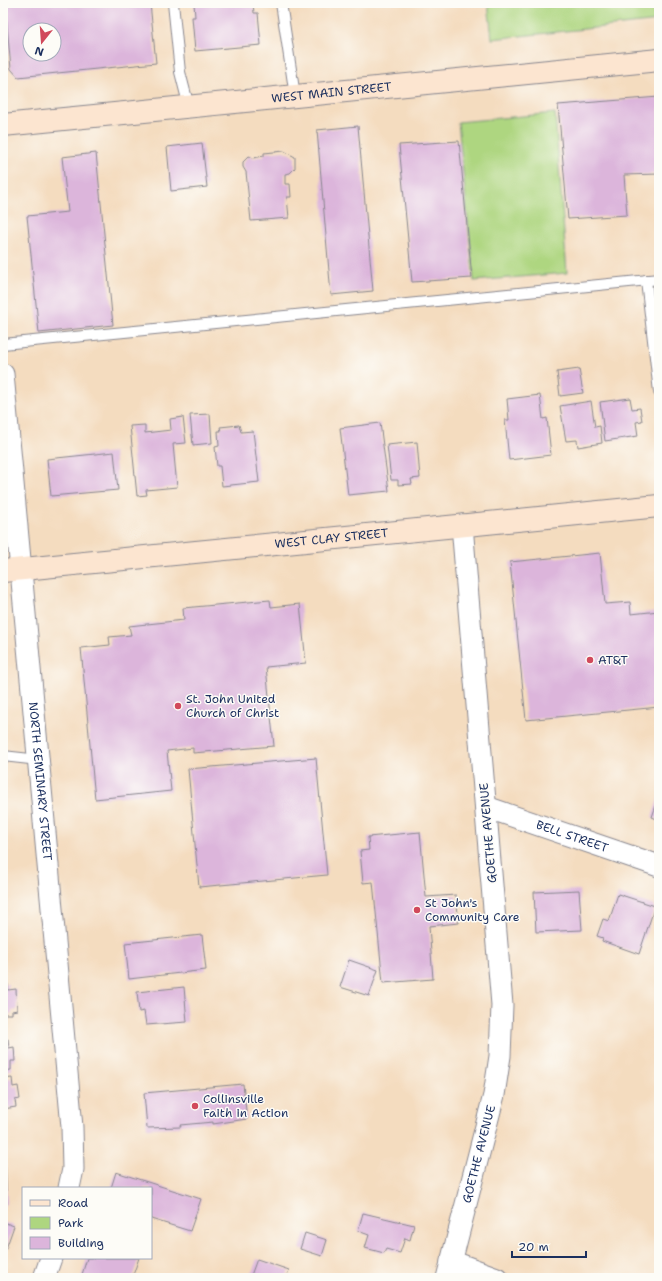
<svg xmlns="http://www.w3.org/2000/svg" width="662" height="1281" viewBox="0 0 662 1281" font-family="'Shantell Sans',sans-serif">
	<style>
		.green { fill: #aed680; stroke: #64826f }
		.building { fill: #dcb5db; fill-rule: evenodd }
		.lines { fill: none; stroke-linecap: round; stroke-linejoin: round }
		.lane-casing { stroke: #88868e; stroke-width: 12 }
		.street-casing { stroke: #88868e; stroke-width: 23 }
		.secondary-casing { stroke: #88868e; stroke-width: 24 }
		.lane { stroke: #fff; stroke-width: 10 }
		.street { stroke: #fff; stroke-width: 21 }
		.secondary { stroke: #fce5d0; stroke-width: 22 }
		.poi-dot { fill: #d1495b; stroke: #fdfcf7; stroke-width: 1.5 }
		.labels { text-anchor: middle; dominant-baseline: central; stroke-width: 3; stroke-linejoin: round; paint-order: stroke }
		.street-label { font-size: 12px; fill: #1b2f5e; stroke: #fdfcf7 }
		.poi-label { font-size: 12px; fill: #1b2f5e; stroke: #fdfcf7; text-anchor: start }
	</style>
	<rect width="100%" height="100%" fill="#fdfcf7"/>
	<filter id="ink" filterUnits="userSpaceOnUse"><feTurbulence type="fractalNoise" baseFrequency=".025" numOctaves="2"/><feDisplacementMap in="SourceGraphic" scale="8" xChannelSelector="R" yChannelSelector="G"/><feConvolveMatrix kernelMatrix="1 2 1 2 8 2 1 2 1" color-interpolation-filters="sRGB"/></filter>
	<filter id="wash" filterUnits="userSpaceOnUse"><feTurbulence type="fractalNoise" baseFrequency=".012" numOctaves="4" result="noise"/><feDisplacementMap in="SourceGraphic" scale="16" xChannelSelector="R" yChannelSelector="G"/><feGaussianBlur stdDeviation="0.9" result="paint"/><feColorMatrix in="noise" values="0 0 0 0 0 0 0 0 0 0 0 0 0 0 0 0 0 1.4 0 .05"/><feComposite in="paint" operator="in"/></filter>
	<g filter="url(#wash)">
		<rect width="100%" height="100%" fill="#f4dcbf"/>
		<g class="green">
			<polygon points="488,3 659,3 659,21 492,39"/>
			<polygon points="555,113 567,273 474,281 458,122"/>
		</g>
		<g id="blocks">
			<g class="building">
				<path d="M5,3H150L156,63L18,77L11,69ZM30,30H54V54H30Z"/>
				<polygon points="194,3 253,3 254,13 258,13 261,45 195,51 192,17 195,17"/>
				<polygon points="659,97 659,174 624,175 627,215 568,219 558,105"/>
				<polygon points="358,126 373,291 331,295 317,130"/>
				<polygon points="459,141 472,278 412,282 399,145"/>
				<polygon points="202,143 207,187 171,191 167,147"/>
				<polygon points="284,151 295,157 295,168 290,173 285,174 285,184 290,184 291,197 287,197 289,218 251,221 246,172 243,167 243,162 249,156 253,158 264,156 264,153"/>
				<polygon points="96,153 113,325 39,333 27,216 68,212 62,157"/>
				<polygon points="579,369 583,393 560,396 557,372"/>
				<polygon points="540,395 543,419 547,418 551,455 509,460 505,420 509,420 507,399"/>
				<polygon points="630,398 632,409 640,408 642,421 636,422 638,436 605,441 600,402"/>
				<polygon points="591,401 595,427 600,426 602,443 578,447 577,440 566,441 560,406"/>
				<polygon points="210,414 212,443 193,445 190,415"/>
				<polygon points="183,417 186,443 173,444 177,487 146,490 147,495 137,496 130,426 145,425 145,433 171,430 170,419"/>
				<polygon points="380,423 389,491 348,495 340,428"/>
				<polygon points="239,425 241,432 253,431 259,482 222,486 220,466 217,466 215,447 219,446 218,431 221,431 220,427"/>
				<polygon points="417,442 420,478 411,479 412,484 398,485 398,480 391,480 387,445"/>
				<polygon points="114,452 118,490 51,496 47,459"/>
				<polygon points="600,553 605,604 630,602 631,614 659,611 659,707 526,720 510,562"/>
				<polygon points="270,600 271,607 300,604 306,663 266,667 274,746 193,753 193,748 167,751 171,791 95,799 81,648 110,645 109,637 131,635 129,626 184,620 183,608"/>
				<polygon points="316,758 327,875 199,887 188,769"/>
				<polygon points="659,797 659,820 652,817"/>
				<polygon points="420,832 426,897 456,895 459,923 429,926 433,979 383,983 373,882 363,883 360,851 369,850 368,837"/>
				<polygon points="579,890 582,930 536,932 534,892"/>
				<polygon points="618,894 655,906 639,954 602,941 603,938 597,936 603,919 609,921"/>
				<polygon points="202,935 206,970 129,979 125,943"/>
				<polygon points="349,960 378,970 369,996 340,987"/>
				<polygon points="3,984 8,984 8,990 16,989 17,1010 12,1011 12,1014 3,1014"/>
				<polygon points="184,987 187,1022 146,1025 144,1011 139,1012 137,992"/>
				<polygon points="3,1039 8,1039 9,1048 14,1047 15,1061 11,1061 11,1070 3,1071"/>
				<polygon points="12,1078 13,1087 18,1086 20,1099 15,1100 16,1107 3,1109 3,1079"/>
				<polygon points="243,1084 247,1119 213,1124 213,1122 180,1125 181,1127 147,1128 144,1093"/>
				<polygon points="3,1152 5,1152 7,1204 3,1205"/>
				<polygon points="116,1172 201,1199 190,1231 151,1219 151,1188 111,1188"/>
				<polygon points="363,1213 414,1225 410,1240 405,1238 400,1253 386,1249 384,1253 365,1248 369,1235 358,1231"/>
				<polygon points="3,1222 14,1226 3,1257"/>
				<polygon points="305,1233 327,1240 322,1256 300,1249"/>
				<polygon points="87,1258 139,1258 132,1278 81,1278"/>
				<polygon points="257,1259 289,1270 286,1278 250,1278"/>
			</g>
		</g>
	</g>
	<g filter="url(#ink)">
		<use href="#blocks" fill-opacity="0" stroke="#88868e" stroke-width="1"/>
		<g class="lines">
			<g class="lane-casing">
				<g id="lane">
					<polyline points="173,3 180,72 189,107"/>
					<polyline points="281,3 295,96"/>
					<polyline points="646,280 659,392"/>
					<polyline points="3,344 659,279"/>
					<polyline points="3,756 39,760"/>
				</g>
			</g>
			<g class="street-casing">
				<g id="street">
					<path id="s1" d="M3,374L72,1127L73,1169L69,1188"/>
					<path id="s2" d="M486,807L659,866"/>
					<polyline points="451,1261 497,1278"/>
					<polyline points="44,1278 51,1258"/>
					<path id="s3" d="M447,1278L494,1095L500,1056L502,1005L462,525"/>
				</g>
			</g>
			<g class="secondary-casing">
				<g id="secondary">
					<path id="s4" d="M3,125L659,60"/>
					<path id="s5" d="M3,571L659,506"/>
				</g>
			</g>
			<use href="#lane" class="lane"/>
			<use href="#street" class="street"/>
			<use href="#secondary" class="secondary"/>
		</g>
	</g>
	<g class="poi-dot">
		<circle cx="590" cy="660" r="4"/>
		<circle cx="178" cy="706" r="4"/>
		<circle cx="417" cy="910" r="4"/>
		<circle cx="195" cy="1106" r="4"/>
	</g>
	<g class="labels">
		<g class="street-label">
			<text stroke="none"><textPath href="#s4" startOffset="330">WEST MAIN STREET</textPath></text>
			<text stroke="none"><textPath href="#s5" startOffset="330">WEST CLAY STREET</textPath></text>
			<text stroke="none"><textPath href="#s1" startOffset="409">NORTH SEMINARY STREET</textPath></text>
			<text transform="translate(488 833) rotate(-95)">GOETHE AVENUE</text>
			<text stroke="none"><textPath href="#s2" startOffset="91">BELL STREET</textPath></text>
			<text stroke="none"><textPath href="#s3" startOffset="128">GOETHE AVENUE</textPath></text>
		</g>
		<g class="poi-label">
			<text x="598" y="660">AT&amp;T</text>
			<text x="186" y="699">St. John United<tspan x="186" dy="14">Church of Christ</tspan></text>
			<text x="425" y="903">St John's<tspan x="425" dy="14">Community Care</tspan></text>
			<text x="203" y="1099">Collinsville<tspan x="203" dy="14">Faith in Action</tspan></text>
		</g>
	</g>
	<rect width="662" height="1281" fill="none" stroke="#fdfcf7" stroke-width="16"/>
	<rect x="22" y="1187" width="130" height="72" fill="#fdfcf7" stroke="#a3aaba"/>
	<rect x="30" y="1200" width="20" height="6" fill="#fce5d0" stroke="#a3aaba"/>
	<text x="58" y="1207" font-size="12" fill="#1b2f5e">Road</text>
	<rect x="30" y="1217" width="20" height="12" fill="#aed680" stroke="#a3aaba"/>
	<text x="58" y="1227" font-size="12" fill="#1b2f5e">Park</text>
	<rect x="30" y="1237" width="20" height="12" fill="#dcb5db" stroke="#a3aaba"/>
	<text x="58" y="1247" font-size="12" fill="#1b2f5e">Building</text>
	<g transform="translate(42 42) rotate(197)"><circle r="19" fill="#fdfcf7" stroke="#a3aaba"/>
	<path d="M0-3L7 15L0 10L-7 15Z" fill="#d1495b"/>
	<text y="-6" font-size="11" font-weight="bold" text-anchor="middle" fill="#1b2f5e">N</text>
	</g>
	<path d="M512 1251v6h74v-6" fill="none" stroke="#1b2f5e" stroke-width="2"/>
	<text x="518" y="1251" font-size="12" fill="#1b2f5e" stroke="#fdfcf7" stroke-width="3" paint-order="stroke">20 m</text>
</svg>
